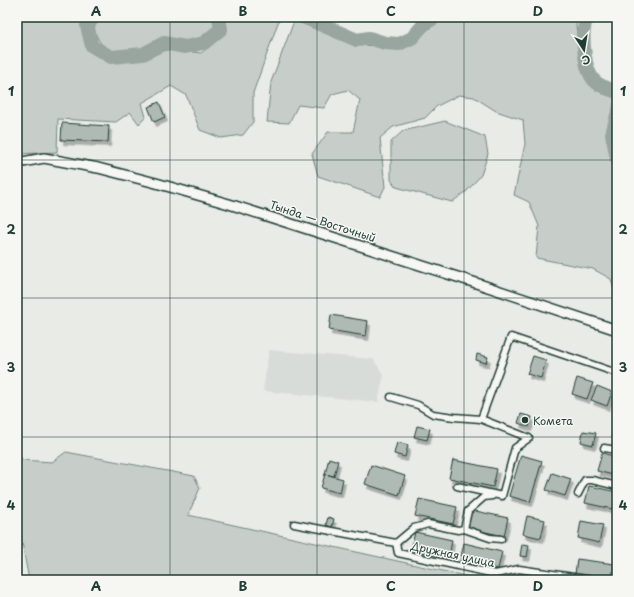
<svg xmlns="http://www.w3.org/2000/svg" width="634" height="597" viewBox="0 0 634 597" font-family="'Playpen Sans',sans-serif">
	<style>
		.built { fill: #d8dcd8 }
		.green { fill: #c7cec9; stroke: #73867e }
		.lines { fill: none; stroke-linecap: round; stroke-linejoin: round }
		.river { stroke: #99a6a0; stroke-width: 14 }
		.building { fill: #b0bab5; stroke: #1f3d34; filter: url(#shadow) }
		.street-casing { stroke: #1f3d34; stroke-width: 9 }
		.secondary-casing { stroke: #1f3d34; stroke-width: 12 }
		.street { stroke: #f6f6f2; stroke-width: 6 }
		.secondary { stroke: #f6f6f2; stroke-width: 9 }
		.grid { fill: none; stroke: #1f3d34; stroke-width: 1; stroke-opacity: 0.55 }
		.poi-dot { fill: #1f3d34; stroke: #f6f6f2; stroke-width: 1.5 }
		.labels { text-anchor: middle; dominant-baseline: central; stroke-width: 3; stroke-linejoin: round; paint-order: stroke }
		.street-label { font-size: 11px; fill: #1f3d34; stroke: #f6f6f2 }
		.poi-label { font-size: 11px; fill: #1f3d34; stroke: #f6f6f2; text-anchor: start }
		.neatline { fill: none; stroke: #1f3d34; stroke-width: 1.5 }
		.grid-label { font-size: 13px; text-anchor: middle; font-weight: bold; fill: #1f3d34 }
	</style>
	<defs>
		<filter id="shadow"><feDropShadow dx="2.5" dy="4.5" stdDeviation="0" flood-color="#0004"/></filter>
	</defs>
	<rect width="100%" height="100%" fill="#e9ebe7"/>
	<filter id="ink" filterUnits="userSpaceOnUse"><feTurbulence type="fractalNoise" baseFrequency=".025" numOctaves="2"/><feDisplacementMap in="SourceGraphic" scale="8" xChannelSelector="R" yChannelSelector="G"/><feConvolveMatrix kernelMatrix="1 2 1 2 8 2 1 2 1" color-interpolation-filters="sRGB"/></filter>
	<g filter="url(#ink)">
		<polygon class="built" points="269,350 373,359 384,375 378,402 263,391"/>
		<g class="green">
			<polygon points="17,17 87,17 85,19 83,30 85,38 92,51 104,59 122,61 144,58 170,49 201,53 217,40 224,31 223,17 280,17 253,93 253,122 243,135 221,138 200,130 186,95 171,86 142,103 146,117 139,124 130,112 116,122 58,119 57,152 17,154"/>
			<path d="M99,17H216L217,22L211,32L199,40L186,44L176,40L164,41L142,51L123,53H109C100,43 88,29 99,17Z"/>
			<polygon points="446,17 580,17 576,25 578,46 586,76 601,93 615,98 607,139 617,181 617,301 611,279 593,269 536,258 539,226 529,202 514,195 525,144 523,120 496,111 474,97 459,95 437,106 425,118 393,127 380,138 385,187 380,197 318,176 312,154 328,132 353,132 360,100 348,90 332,94 324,108 298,105 289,123 267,122 271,82 294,21 322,30 341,39 358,45 401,47 415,41 437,22"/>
			<polygon points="445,121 485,137 488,154 481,175 467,191 452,202 396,187 391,180 391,142 403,131"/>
			<polygon points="17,449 22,460 52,462 66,452 194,476 200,488 188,515 484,580 29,580 17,516"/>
		</g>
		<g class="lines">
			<g class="river">
				<polyline points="94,17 87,26 92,46 111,57 143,54 164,43 185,47 204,43 221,29 219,17"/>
				<polyline points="303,17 357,40 369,38 385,43 399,44 412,38 424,24 436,17"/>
				<path d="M588,17C580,28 584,64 591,76C597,87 607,87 617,92"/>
				<polyline points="617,115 612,134 617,159"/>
			</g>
		</g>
		<g class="building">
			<polygon points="159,102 165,117 154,122 148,107"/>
			<polygon points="62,123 109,126 108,142 61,140"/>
			<polygon points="331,315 368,321 366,336 329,330"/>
			<polygon points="477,354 488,357 486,363 476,360"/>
			<polygon points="533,356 546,360 541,378 527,374"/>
			<polygon points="577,378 593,383 587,399 572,394"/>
			<polygon points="597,386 612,392 607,406 591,400"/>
			<polygon points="521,414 532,417 529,427 518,423"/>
			<polygon points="616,422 617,422 617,438 612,437"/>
			<polygon points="417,426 430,429 427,440 414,437"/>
			<polygon points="583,431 596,433 593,445 581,442"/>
			<polygon points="397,442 408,445 405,457 394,454"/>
			<polygon points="602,453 617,457 617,476 597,471"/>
			<polygon points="521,455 542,461 530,502 509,496"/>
			<polygon points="329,458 338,461 334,476 325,474"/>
			<polygon points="453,460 497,469 493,487 449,478"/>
			<polygon points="371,465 405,476 399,495 365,484"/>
			<polygon points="552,473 571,479 565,496 546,490"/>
			<polygon points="325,474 343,479 340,493 321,488"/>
			<polygon points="589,486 617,492 617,510 585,503"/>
			<polygon points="419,499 457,507 453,524 415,516"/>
			<polygon points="471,510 508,518 504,536 467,528"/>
			<polygon points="527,516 545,520 541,538 523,534"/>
			<polygon points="328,517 334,519 332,527 326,525"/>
			<polygon points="581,521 603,525 599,543 578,538"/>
			<polygon points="415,532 452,540 449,558 411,550"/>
			<polygon points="464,543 502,552 498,569 460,561"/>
			<polygon points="522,544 529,545 527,557 520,556"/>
			<polygon points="577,559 614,564 612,579 575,574"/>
		</g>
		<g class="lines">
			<g class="street-casing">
				<g id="street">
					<polyline points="391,397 418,405 433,414 454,417 481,419"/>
					<polyline points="604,448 617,450"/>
					<polyline points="457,486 502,496 515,448 529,438 481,419 511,337 617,373"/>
					<polyline points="578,494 585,480 592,480 617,486"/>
					<polyline points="294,524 396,543 398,553 495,574 519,569 594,580"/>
					<polyline points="464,529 490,538 501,539"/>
					<polyline points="396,543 414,528 428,524 458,530 464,529 468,511 484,497 492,496"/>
				</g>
			</g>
			<g class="secondary-casing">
				<polyline id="secondary" points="17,163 44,158 98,168 156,183 229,204 473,282 617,330"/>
			</g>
			<use href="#street" class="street"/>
			<use href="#secondary" class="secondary"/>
		</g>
	</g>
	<path class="grid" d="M170,17V580M317,17V580M464,17V580M17,160H617M17,298H617M17,437H617"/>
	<circle class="poi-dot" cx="525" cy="420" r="4"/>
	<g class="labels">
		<g class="street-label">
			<text transform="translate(323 221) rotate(18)">Тында — Восточный</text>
			<text transform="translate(453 554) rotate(12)">Дружная улица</text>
		</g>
		<g class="poi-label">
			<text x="533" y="420">Комета</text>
		</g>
	</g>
	<rect width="634" height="597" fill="none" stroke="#f6f6f2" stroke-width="44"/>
	<g transform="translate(584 50) rotate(168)" stroke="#f6f6f2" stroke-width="3" paint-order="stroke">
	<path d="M0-3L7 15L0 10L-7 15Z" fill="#1f3d34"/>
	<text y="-6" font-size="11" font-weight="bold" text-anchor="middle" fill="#1f3d34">С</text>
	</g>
	<rect x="22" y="22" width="590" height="553" class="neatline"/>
	<g class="grid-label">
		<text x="96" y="16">A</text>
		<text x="243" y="16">B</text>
		<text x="391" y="16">C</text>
		<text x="538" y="16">D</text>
		<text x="11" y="96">1</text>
		<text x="623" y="96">1</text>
		<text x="11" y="234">2</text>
		<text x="623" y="234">2</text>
		<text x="11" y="372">3</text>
		<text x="623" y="372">3</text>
		<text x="11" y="510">4</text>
		<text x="623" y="510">4</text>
		<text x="96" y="591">A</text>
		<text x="243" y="591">B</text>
		<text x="391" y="591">C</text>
		<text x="538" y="591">D</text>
	</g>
</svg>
